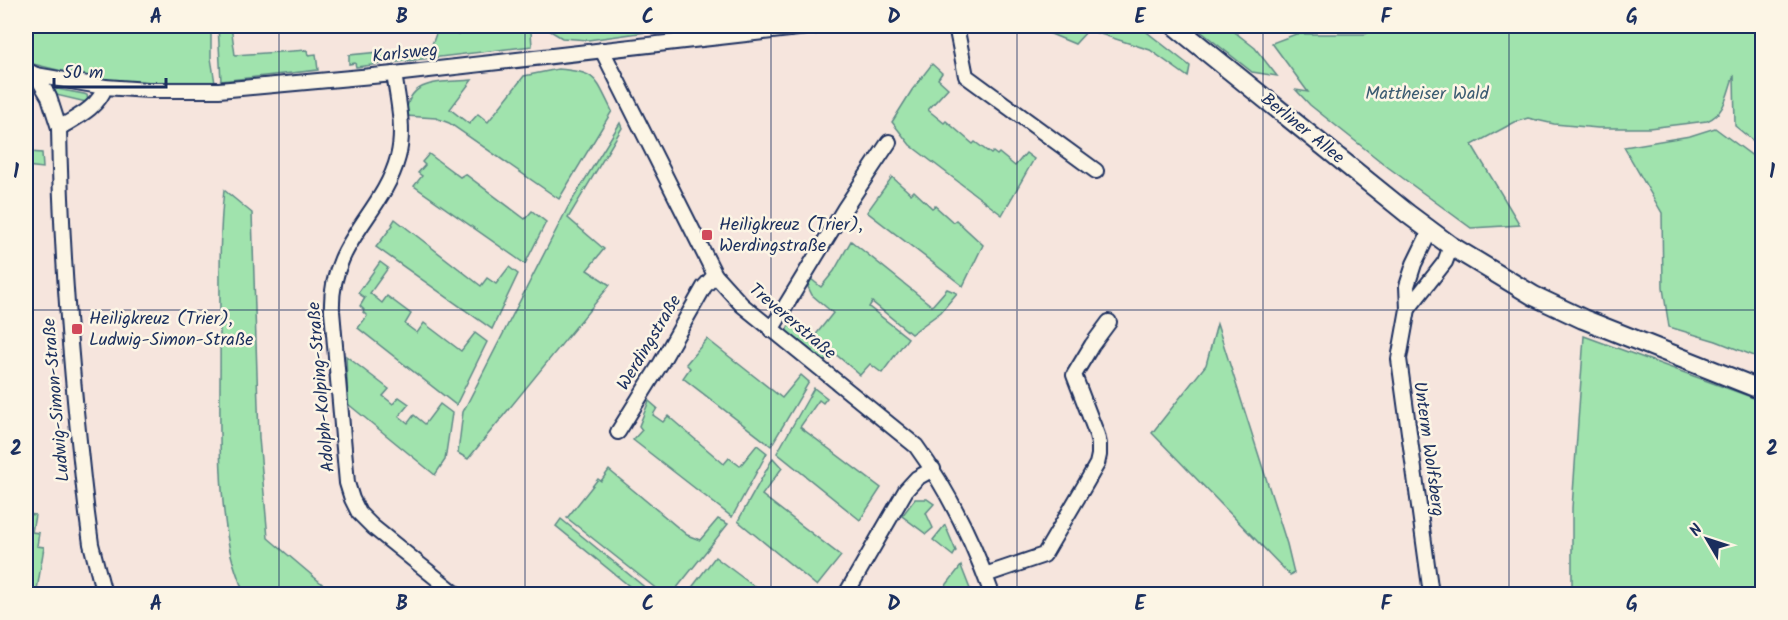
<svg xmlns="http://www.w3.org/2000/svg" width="1788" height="620" viewBox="0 0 1788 620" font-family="Kalam,sans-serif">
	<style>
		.green { fill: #a0e3ad; stroke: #5e8986; stroke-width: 1.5 }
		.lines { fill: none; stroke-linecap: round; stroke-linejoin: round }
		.minor-casing { stroke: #1b2f5e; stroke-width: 18 }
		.tertiary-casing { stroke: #1b2f5e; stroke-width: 22 }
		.minor { stroke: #fcf5e5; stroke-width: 14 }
		.tertiary { stroke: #fcf5e5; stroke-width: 18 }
		.grid { fill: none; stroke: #1b2f5e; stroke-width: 1.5; stroke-opacity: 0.55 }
		.poi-dot { fill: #d1495b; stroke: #fcf5e5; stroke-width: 2 }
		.labels { text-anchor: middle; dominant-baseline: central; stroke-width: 5; stroke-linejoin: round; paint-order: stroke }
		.street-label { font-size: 18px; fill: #1b2f5e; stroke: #fcf5e5 }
		.park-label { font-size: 18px; fill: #3c5c72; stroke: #fcf5e5 }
		.poi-label { font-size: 18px; fill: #1b2f5e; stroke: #fcf5e5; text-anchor: start }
		.neatline { fill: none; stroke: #1b2f5e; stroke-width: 2 }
		.grid-label { font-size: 20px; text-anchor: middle; font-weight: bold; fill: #1b2f5e }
	</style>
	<rect width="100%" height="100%" fill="#f6e5dd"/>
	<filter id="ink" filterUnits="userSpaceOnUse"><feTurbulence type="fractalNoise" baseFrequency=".0167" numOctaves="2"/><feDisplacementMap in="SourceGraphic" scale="12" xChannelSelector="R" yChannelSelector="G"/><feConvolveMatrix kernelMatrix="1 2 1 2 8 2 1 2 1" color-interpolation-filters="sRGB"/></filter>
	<g filter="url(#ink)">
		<g class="green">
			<polygon points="26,26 211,26 211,58 215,83 148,85 91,78 33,64 26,62"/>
			<polygon points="218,26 231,26 235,55 307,50 308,55 316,54 318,70 221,81"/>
			<polygon points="439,26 458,35 463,26 522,26 531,32 532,46 356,67 355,63 349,64 349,55 431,47"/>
			<polygon points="542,26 668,26 668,29 588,40 562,38"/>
			<polygon points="1019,26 1139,26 1190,66 1188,77 1150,50 1088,30 1075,44 1046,32"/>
			<polygon points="1194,26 1227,26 1255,48 1277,76 1252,72"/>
			<path d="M1377,26H1762V148L1735,126L1734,75C1727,93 1726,113 1707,121L1649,128H1598L1554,124L1528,118L1515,122L1472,145L1520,225L1471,228L1389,168L1310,105L1296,90L1308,92L1272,43L1296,34H1366Z"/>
			<polygon points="932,64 942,73 938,79 948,88 928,110 944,123 946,121 973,144 975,142 991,154 993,152 997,155 999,153 1015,166 1026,153 1034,159 1002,215 910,145 892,122 912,90"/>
			<path d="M558,69C598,72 595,78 612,111L559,199L449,123L436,118L406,116C407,77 443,83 472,80L450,109L469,124L478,114L488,122L524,76Z"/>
			<polygon points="57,89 84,94 87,95 88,101 86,102 56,95 55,90"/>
			<polygon points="620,123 622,128 568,218 604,249 587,270 610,285 468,459 458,453 463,412 568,207"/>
			<polygon points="1715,128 1762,163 1762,359 1716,341 1669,327 1663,288 1662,213 1624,147 1690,136"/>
			<polygon points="30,152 42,153 43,168 26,166 26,155"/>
			<polygon points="429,154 460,177 465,174 525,219 532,211 546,222 525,264 414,186 422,176 418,173 425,165 422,162"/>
			<polygon points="892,177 911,194 914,191 932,208 935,206 953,222 956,220 983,245 963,286 867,212"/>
			<path d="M224,190L252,213L259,438L268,538L334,594H244C239,579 232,563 229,546C216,477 221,402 220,332C220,284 219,237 224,190Z"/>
			<polygon points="395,219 481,286 487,278 496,284 509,267 518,274 492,329 376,247 393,225 392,224"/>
			<polygon points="851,241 932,306 947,289 957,293 941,312 911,334 872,302 869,307 908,338 882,373 870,364 860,375 833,352 825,361 786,331 792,319 814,337 833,313 812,295 808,287 811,279 821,287 834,271"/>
			<polygon points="380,262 388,268 370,293 382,303 387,296 411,314 405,324 417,333 424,323 461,351 475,333 487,342 456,405 358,328 367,316 363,312 364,310 360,306 365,298 358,293"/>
			<polygon points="1217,324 1287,544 1294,573 1290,575 1152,433 1206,365"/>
			<polygon points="1584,336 1762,401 1762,594 1572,594 1572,508"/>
			<polygon points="707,339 782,398 801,375 809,382 771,446 683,378 690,368 686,364"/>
			<polygon points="346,356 389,389 383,396 393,404 399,397 409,404 399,416 408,423 414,415 425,424 440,404 452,413 445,460 435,475 348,404"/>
			<polygon points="814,388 827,398 823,403 819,400 800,427 881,488 860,520 777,453"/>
			<polygon points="649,401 657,408 653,415 663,422 668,416 724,464 729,458 740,466 757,445 767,453 732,517 633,440 642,430 639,426"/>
			<polygon points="773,458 782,468 762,495 841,556 817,586 738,521"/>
			<polygon points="609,470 687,535 700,540 718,519 728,524 672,594 663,594 567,518 598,479 601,481"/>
			<polygon points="26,495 29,496 28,514 35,515 32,532 39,533 37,546 44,547 37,590 53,594 26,594"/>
			<polygon points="915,499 927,499 934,504 926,513 933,528 926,534 902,516"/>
			<polygon points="561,519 653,594 639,594 556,526"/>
			<polygon points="945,525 956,551 953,556 933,540"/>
			<polygon points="715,557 763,593 761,594 687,594"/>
			<polygon points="961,566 972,594 953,594 944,588"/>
		</g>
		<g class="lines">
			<g class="minor-casing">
				<g id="minor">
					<polyline points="956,26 966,76 1096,171"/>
					<path d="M602,50L715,275L742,305L916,446C949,491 973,542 992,594"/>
					<polyline points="26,70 36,75 105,87 148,90 219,90 394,74 816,26"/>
					<path d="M394,74C398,99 405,131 398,157C383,214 329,243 332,311L347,483L352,499L359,513L373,527L456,594"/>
					<polyline points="36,75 49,97 59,128"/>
					<polyline points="1430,231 1414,264 1407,286 1408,309 1399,359 1431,594"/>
					<polyline points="1408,309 1445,262 1451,246"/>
					<polyline points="771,330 845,208 889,142"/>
					<polyline points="618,432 661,363 704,287 715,275"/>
					<polyline points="985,575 1044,555 1085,485 1097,464 1099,455 1099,444 1097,435 1074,375 1092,345 1109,322"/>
					<path d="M104,594L91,544L87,514C72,385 61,257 59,128C77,117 98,108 105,87"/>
					<polyline points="846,594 906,490 917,478 933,469"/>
				</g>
			</g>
			<g class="tertiary-casing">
				<polyline id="tertiary" points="1175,26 1408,214 1451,246 1534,296 1583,319 1762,390"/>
			</g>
			<use href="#minor" class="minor"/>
			<use href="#tertiary" class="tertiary"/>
		</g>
	</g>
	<path class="grid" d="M279,26V594M525,26V594M771,26V594M1017,26V594M1263,26V594M1509,26V594M26,310H1762"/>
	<g class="poi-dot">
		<rect x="701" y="229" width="12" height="12" rx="3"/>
		<rect x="71" y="323" width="12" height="12" rx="3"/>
	</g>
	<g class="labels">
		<g class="street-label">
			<text transform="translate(405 54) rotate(-6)">Karlsweg</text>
			<text transform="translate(1302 129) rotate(39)">Berliner Allee</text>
			<text transform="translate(792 322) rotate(40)">Trevererstraße</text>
			<text transform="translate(650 343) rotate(-59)">Werdingstraße</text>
			<text transform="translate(322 387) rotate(-95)">Adolph-Kolping-Straße</text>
			<text transform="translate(57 400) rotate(-95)">Ludwig-Simon-Straße</text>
			<text transform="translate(1428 449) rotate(82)">Unterm Wolfsberg</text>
		</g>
		<g class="park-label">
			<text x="1427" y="94">Mattheiser Wald</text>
		</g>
		<g class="poi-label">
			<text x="719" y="225">Heiligkreuz (Trier),<tspan x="719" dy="21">Werdingstraße</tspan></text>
			<text x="89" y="319">Heiligkreuz (Trier),<tspan x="89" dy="21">Ludwig-Simon-Straße</tspan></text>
		</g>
	</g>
	<rect width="1788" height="620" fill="none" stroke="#fcf5e5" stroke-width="66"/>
	<g transform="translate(1707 539) rotate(309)" stroke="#fcf5e5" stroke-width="4.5" paint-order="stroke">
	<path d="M0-4.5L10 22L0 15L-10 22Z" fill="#1b2f5e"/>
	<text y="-9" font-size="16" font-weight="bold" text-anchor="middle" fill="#1b2f5e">N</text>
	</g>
	<path d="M54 78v9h112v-9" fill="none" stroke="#1b2f5e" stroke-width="3"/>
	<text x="63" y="78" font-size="18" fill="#1b2f5e" stroke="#fcf5e5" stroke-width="4.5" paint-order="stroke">50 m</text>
	<rect x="33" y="33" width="1722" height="554" class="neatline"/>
	<g class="grid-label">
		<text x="156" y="23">A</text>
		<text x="402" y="23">B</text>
		<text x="648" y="23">C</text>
		<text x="894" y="23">D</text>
		<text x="1140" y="23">E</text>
		<text x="1386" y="23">F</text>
		<text x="1632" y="23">G</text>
		<text x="16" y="178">1</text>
		<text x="1772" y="178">1</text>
		<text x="16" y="455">2</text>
		<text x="1772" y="455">2</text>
		<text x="156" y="610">A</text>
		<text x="402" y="610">B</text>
		<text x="648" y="610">C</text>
		<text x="894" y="610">D</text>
		<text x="1140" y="610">E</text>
		<text x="1386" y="610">F</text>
		<text x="1632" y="610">G</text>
	</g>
</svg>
